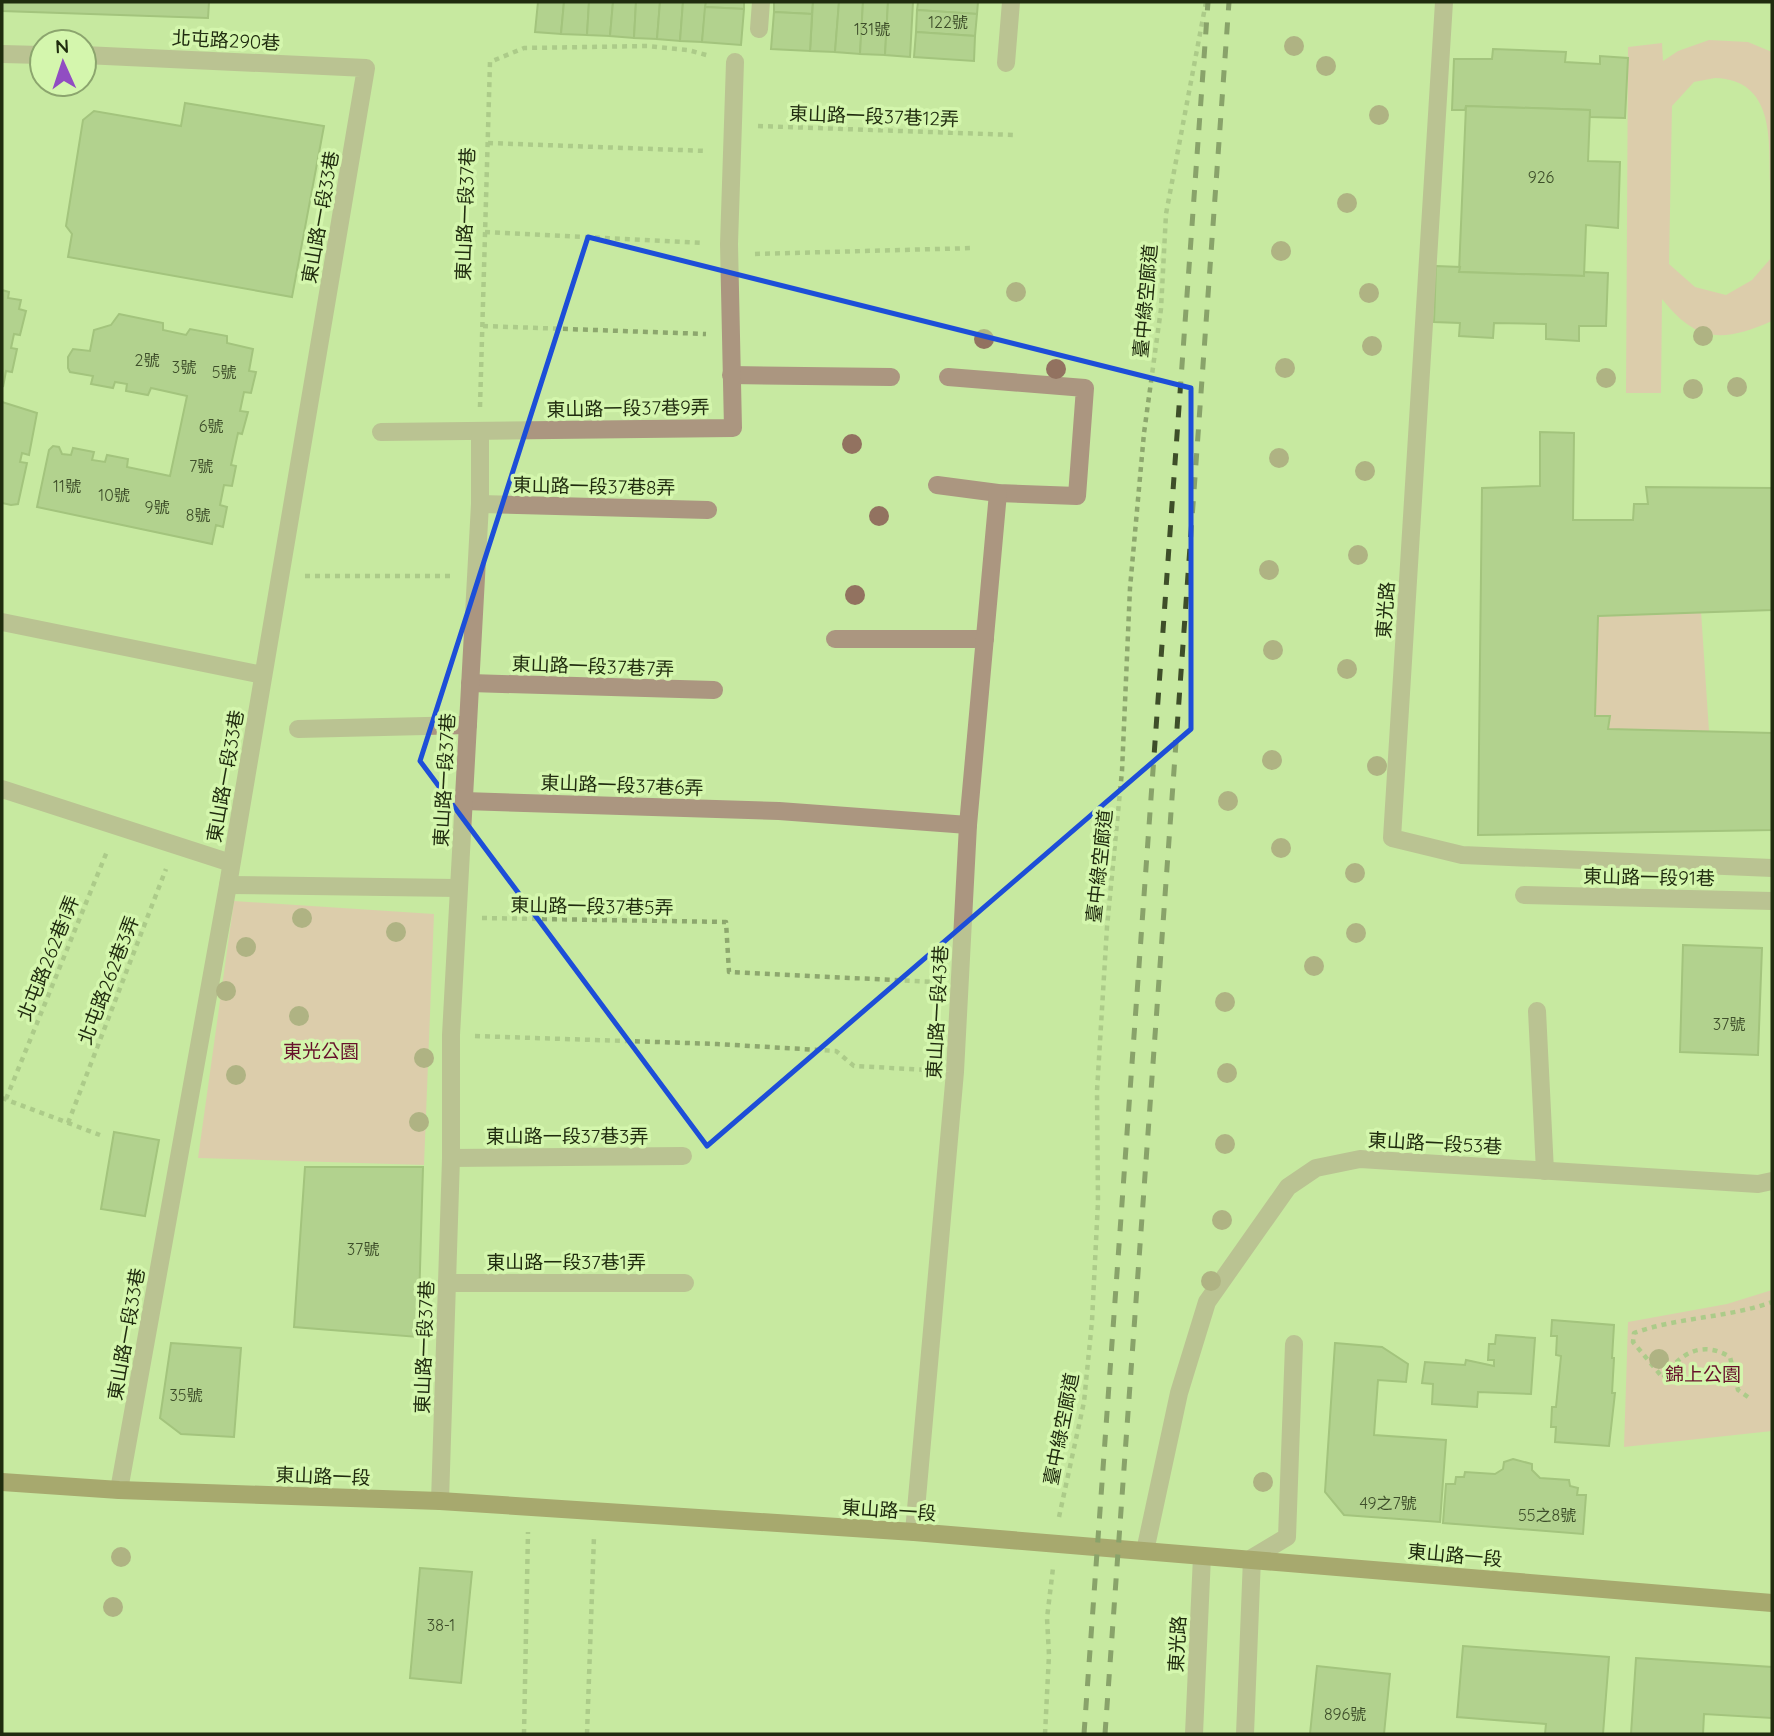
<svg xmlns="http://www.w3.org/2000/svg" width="1774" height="1736" viewBox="0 0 1774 1736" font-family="Quicksand,'Noto Sans TC',sans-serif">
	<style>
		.green { fill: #f5acb8; fill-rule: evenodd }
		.building { fill: #9ab679; stroke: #789752; stroke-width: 2 }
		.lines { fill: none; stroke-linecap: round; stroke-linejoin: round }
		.path { stroke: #8da76e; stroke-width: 4.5; stroke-dasharray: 5 5; stroke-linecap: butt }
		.minor { stroke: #ab9680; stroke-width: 18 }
		.major { stroke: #805c31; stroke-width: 18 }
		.rail { stroke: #3e4e29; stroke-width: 5; stroke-dasharray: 12 12; stroke-linecap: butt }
		.tree { fill: #927260 }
		.marked { fill: none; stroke: #1d4ed8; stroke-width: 5; stroke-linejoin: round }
		.labels { text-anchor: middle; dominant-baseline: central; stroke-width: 7; stroke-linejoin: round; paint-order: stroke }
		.number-label { font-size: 16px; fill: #3e4e2a }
		.street-label { font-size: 19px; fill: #202c0f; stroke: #d4f6ad }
		.park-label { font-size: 19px; fill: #67112b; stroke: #d4f6ad }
	</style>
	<rect width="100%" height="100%" fill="#c7e9a1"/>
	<g class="green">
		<path d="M1709,40L1748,42L1772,52V321C1722,343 1696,342 1662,299L1661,393H1626L1628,47L1662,43L1663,61L1678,51ZM1715,78C1774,80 1769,138 1770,182C1770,208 1771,233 1771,258L1752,280L1726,295L1695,287L1669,264L1672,106L1694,82Z"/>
		<polygon points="1701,611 1709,731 1608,729 1610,716 1595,716 1598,616"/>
		<polygon points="234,901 434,914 424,1165 198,1158"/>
		<polygon points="1772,1290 1772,1431 1624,1447 1628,1322 1727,1304"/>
	</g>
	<g class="building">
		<polygon points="2,2 209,2 208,18 2,11"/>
		<polygon points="538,2 564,2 561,34 535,32"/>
		<polygon points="564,2 589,2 587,35 561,34"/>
		<polygon points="589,2 613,2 610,36 587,35"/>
		<polygon points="613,2 636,2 634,38 610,36"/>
		<polygon points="636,2 660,2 657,39 634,38"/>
		<polygon points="660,2 683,2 680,41 657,39"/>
		<polygon points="683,2 706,2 702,42 680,41"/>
		<polygon points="706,2 744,2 744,9 705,7"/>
		<polygon points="774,2 813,2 812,14 774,12"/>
		<polygon points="813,2 839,2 835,52 810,51"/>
		<polygon points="839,2 863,2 860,54 835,52"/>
		<polygon points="863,2 888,2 885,55 860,54"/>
		<polygon points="888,2 913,2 910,57 885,55"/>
		<polygon points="918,2 978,2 977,14 917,10"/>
		<polygon points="705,7 744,9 741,45 702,42"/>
		<polygon points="917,10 977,14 975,36 916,32"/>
		<polygon points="774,12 812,14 810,51 771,49"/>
		<polygon points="916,32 975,36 974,61 914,57"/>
		<polygon points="1493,49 1566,52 1565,62 1600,64 1600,56 1628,58 1625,118 1590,117 1590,110 1466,106 1465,110 1452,110 1454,59 1492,59"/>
		<polygon points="185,103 324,126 292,297 68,257 72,234 66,226 83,120 94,111 181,126"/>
		<polygon points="1466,106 1590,110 1588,161 1620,162 1618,228 1586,225 1584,276 1459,272"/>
		<polygon points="1436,266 1460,267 1459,272 1584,276 1584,272 1608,273 1606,326 1579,326 1579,341 1546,339 1546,324 1494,323 1493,338 1459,336 1460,323 1434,322"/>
		<polygon points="2,290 9,292 8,298 21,300 19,309 26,311 20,335 14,334 11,348 17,349 12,372 6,371 3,387"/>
		<polygon points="119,314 163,323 163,330 186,335 190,329 227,336 227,343 253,349 249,371 256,372 251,393 244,392 240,411 248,412 242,434 238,433 231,465 236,466 232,486 224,485 220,505 227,507 223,527 216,525 212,544 37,507 49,450 53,446 59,447 62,454 71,455 73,448 94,452 92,460 105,462 107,455 128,459 127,467 170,476 187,396 151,388 148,395 126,391 127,384 115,382 113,388 91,384 93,376 70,372 68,368 68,357 73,349 90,351 94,330 111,325"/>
		<polygon points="2,402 37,413 29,455 22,453 20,462 27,463 18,504 11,505 2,503"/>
		<polygon points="1540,432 1574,433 1573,520 1633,520 1634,504 1648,504 1646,487 1772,488 1772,610 1598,616 1595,716 1610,716 1608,729 1772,733 1772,830 1478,835 1482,488 1540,486"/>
		<polygon points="1683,945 1762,948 1758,1055 1680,1052"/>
		<polygon points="114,1132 159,1140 145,1216 101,1209"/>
		<polygon points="305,1167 423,1167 418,1337 294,1327"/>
		<polygon points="1552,1320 1614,1325 1612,1358 1614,1358 1612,1393 1615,1393 1609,1446 1555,1442 1556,1427 1551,1427 1552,1407 1556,1407 1561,1356 1556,1355 1557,1336 1551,1336"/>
		<polygon points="1496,1335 1535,1338 1531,1394 1478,1392 1477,1407 1432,1404 1433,1384 1422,1383 1425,1362 1465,1365 1466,1360 1494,1366 1494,1360 1488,1360 1489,1344 1495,1344"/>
		<polygon points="171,1343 241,1348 234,1437 181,1434 160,1418"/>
		<polygon points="1335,1343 1382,1347 1408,1364 1406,1382 1378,1380 1374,1435 1446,1440 1440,1522 1344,1515 1325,1492"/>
		<polygon points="1513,1459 1532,1464 1532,1470 1540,1478 1569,1480 1570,1486 1578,1488 1577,1495 1586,1495 1583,1534 1443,1523 1446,1484 1455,1484 1456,1477 1464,1477 1465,1472 1495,1474 1503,1469 1504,1462"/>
		<polygon points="420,1568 472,1572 461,1683 410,1678"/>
		<polygon points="1463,1646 1609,1657 1603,1734 1545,1734 1546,1724 1457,1717"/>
		<polygon points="1636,1658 1772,1667 1772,1718 1704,1714 1703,1734 1631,1734"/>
		<polygon points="1317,1666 1390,1674 1384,1734 1310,1734"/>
	</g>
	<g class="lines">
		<g class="path">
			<polyline points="758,126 1015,135"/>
			<polyline points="488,143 707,151"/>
			<polyline points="485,232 704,243"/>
			<polyline points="755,254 974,248"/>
			<polyline points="483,326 706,334"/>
			<polyline points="480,407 490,62 524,48 648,46 688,50 710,56"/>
			<polyline points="305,576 451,576"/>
			<polyline points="482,918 726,922 729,972 934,982"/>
			<polyline points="475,1036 717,1044 836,1051 854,1066 929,1070"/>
			<polyline points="2,1098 100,1135"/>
			<polyline points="6,1099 108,849"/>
			<polyline points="68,1123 166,869"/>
			<path d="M1748,1397L1738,1390L1730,1357C1702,1340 1680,1353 1663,1378L1633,1342L1634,1333C1678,1317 1728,1318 1772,1302"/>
			<polyline points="1059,1517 1084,1402 1092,1321 1098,1202 1097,1091 1107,927 1122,771 1130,588 1144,433 1161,309 1166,214 1206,2"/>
			<polyline points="524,1734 528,1532"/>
			<polyline points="587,1734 594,1536"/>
			<polyline points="1045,1734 1049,1655 1047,1618 1053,1568"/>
		</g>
		<g class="minor">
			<polyline points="1444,2 1392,838 1462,855 1772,868"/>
			<polyline points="759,29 761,2"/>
			<polyline points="2,54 42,55"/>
			<polyline points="84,55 366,68 228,885 119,1490"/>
			<polyline points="1006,63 1011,2"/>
			<polyline points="731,375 891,377"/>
			<polyline points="381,432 733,428 729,244 735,62"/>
			<polyline points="937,485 998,493 1077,496 1085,388 948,377"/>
			<polyline points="480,504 708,510"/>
			<polyline points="2,622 263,675"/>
			<polyline points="835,639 985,639"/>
			<polyline points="470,683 714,690"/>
			<polyline points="298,729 468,725"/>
			<polyline points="2,789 231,863"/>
			<polyline points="464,801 779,811 968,825"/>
			<polyline points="228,885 457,888"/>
			<polyline points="1524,895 1772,901"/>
			<polyline points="1537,1011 1545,1171"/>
			<polyline points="451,1158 683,1156"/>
			<polyline points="447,1283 685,1283"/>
			<polyline points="440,1501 451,1158 451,1035 480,504 480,431"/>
			<polyline points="914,1532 955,1072 968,825 998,493"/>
			<polyline points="1145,1551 1179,1393 1207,1302 1288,1187 1316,1168 1360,1159 1758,1184 1772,1181"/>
			<polyline points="1194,1734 1202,1556"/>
			<polyline points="1245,1734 1252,1558 1287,1537 1294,1344"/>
		</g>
		<polyline class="major" points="2,1482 119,1490 440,1501 914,1532 1772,1603"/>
		<g class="rail">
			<polyline points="1084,1734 1208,2"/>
			<polyline points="1105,1734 1229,2"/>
		</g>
	</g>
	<g class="tree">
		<circle cx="1294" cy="46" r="10"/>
		<circle cx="1326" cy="66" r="10"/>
		<circle cx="1379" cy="115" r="10"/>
		<circle cx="1347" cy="203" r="10"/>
		<circle cx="1281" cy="251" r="10"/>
		<circle cx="1016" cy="292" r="10"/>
		<circle cx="1369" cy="293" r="10"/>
		<circle cx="1703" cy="336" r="10"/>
		<circle cx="984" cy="339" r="10"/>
		<circle cx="1372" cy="346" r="10"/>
		<circle cx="1285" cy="368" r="10"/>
		<circle cx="1056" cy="369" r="10"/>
		<circle cx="1606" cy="378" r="10"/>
		<circle cx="1737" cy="387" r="10"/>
		<circle cx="1693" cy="389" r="10"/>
		<circle cx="852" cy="444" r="10"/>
		<circle cx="1279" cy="458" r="10"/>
		<circle cx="1365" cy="471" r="10"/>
		<circle cx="879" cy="516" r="10"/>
		<circle cx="1358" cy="555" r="10"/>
		<circle cx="1269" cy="570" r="10"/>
		<circle cx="855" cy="595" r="10"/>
		<circle cx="1273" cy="650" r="10"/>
		<circle cx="1347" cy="669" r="10"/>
		<circle cx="1272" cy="760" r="10"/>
		<circle cx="1377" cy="766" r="10"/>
		<circle cx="1228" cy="801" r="10"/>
		<circle cx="1281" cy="848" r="10"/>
		<circle cx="1355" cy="873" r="10"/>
		<circle cx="302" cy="918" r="10"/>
		<circle cx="396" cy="932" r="10"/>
		<circle cx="1356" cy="933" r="10"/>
		<circle cx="246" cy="947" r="10"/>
		<circle cx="1314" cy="966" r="10"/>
		<circle cx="226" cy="991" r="10"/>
		<circle cx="1225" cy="1002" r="10"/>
		<circle cx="299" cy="1016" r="10"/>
		<circle cx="424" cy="1058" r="10"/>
		<circle cx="1227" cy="1073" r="10"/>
		<circle cx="236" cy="1075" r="10"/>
		<circle cx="419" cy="1122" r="10"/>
		<circle cx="1225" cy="1144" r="10"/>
		<circle cx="1222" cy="1220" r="10"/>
		<circle cx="1211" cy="1281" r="10"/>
		<circle cx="1659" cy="1359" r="10"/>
		<circle cx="1263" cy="1482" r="10"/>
		<circle cx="121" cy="1557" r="10"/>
		<circle cx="113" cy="1607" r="10"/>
	</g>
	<path d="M0 0H1774V1736H0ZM588,237L1191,388V729L707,1146L420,761Z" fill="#c7e9a1" fill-opacity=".55" fill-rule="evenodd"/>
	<path class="marked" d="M588,237L1191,388V729L707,1146L420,761Z"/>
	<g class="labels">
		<g class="number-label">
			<text x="948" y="22">122號</text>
			<text x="872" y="29">131號</text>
			<text x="1541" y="177">926</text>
			<text x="147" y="360">2號</text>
			<text x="184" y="367">3號</text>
			<text x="224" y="372">5號</text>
			<text x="211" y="426">6號</text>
			<text x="201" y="466">7號</text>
			<text x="67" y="486">11號</text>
			<text x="114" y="495">10號</text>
			<text x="157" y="507">9號</text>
			<text x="198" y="515">8號</text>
			<text x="1729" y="1024">37號</text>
			<text x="363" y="1249">37號</text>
			<text x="186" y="1395">35號</text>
			<text x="1388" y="1503">49之7號</text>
			<text x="1547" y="1515">55之8號</text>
			<text x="441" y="1625">38-1</text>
			<text x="1345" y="1714">896號</text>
		</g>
		<g class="street-label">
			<text transform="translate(226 40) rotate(3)">北屯路290巷</text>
			<text transform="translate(874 116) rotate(2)">東山路一段37巷12弄</text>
			<text transform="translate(465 214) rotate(-88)">東山路一段37巷</text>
			<text transform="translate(320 217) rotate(-80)">東山路一段33巷</text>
			<text transform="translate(1145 301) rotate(-85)">臺中綠空廊道</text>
			<text transform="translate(628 408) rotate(-1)">東山路一段37巷9弄</text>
			<text transform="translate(594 486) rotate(1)">東山路一段37巷8弄</text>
			<text transform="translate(1385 610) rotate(-86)">東光路</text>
			<text transform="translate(593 666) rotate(2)">東山路一段37巷7弄</text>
			<text transform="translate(225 776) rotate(-80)">東山路一段33巷</text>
			<text transform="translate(444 780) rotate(-87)">東山路一段37巷</text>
			<text transform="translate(622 785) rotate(2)">東山路一段37巷6弄</text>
			<text transform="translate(1099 866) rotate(-84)">臺中綠空廊道</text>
			<text transform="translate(1649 877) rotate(1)">東山路一段91巷</text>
			<text transform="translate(592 906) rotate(1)">東山路一段37巷5弄</text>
			<text transform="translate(48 958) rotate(-68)">北屯路262巷1弄</text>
			<text transform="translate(108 980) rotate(-69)">北屯路262巷3弄</text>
			<text transform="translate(937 1012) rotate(-87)">東山路一段43巷</text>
			<text x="567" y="1136">東山路一段37巷3弄</text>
			<text transform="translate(1435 1143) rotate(3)">東山路一段53巷</text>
			<text x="566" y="1262">東山路一段37巷1弄</text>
			<text transform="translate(126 1334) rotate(-80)">東山路一段33巷</text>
			<text transform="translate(424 1347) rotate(-88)">東山路一段37巷</text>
			<text transform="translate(1061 1429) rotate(-79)">臺中綠空廊道</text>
			<text transform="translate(323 1476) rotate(2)">東山路一段</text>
			<text transform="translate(889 1510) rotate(4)">東山路一段</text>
			<text transform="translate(1455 1555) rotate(5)">東山路一段</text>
			<text transform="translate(1177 1644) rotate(-87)">東光路</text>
		</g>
		<g class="park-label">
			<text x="321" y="1051">東光公園</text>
			<text x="1703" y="1374">錦上公園</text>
		</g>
	</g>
	<rect width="1774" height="1736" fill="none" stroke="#202c0f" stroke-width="7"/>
	<g transform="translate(63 63) rotate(357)"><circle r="33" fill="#d4f6ad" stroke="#8ca56e" stroke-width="2"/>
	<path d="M0-5L12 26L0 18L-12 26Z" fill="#914dc2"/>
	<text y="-10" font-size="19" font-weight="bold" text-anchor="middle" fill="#202c0f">N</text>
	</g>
</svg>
